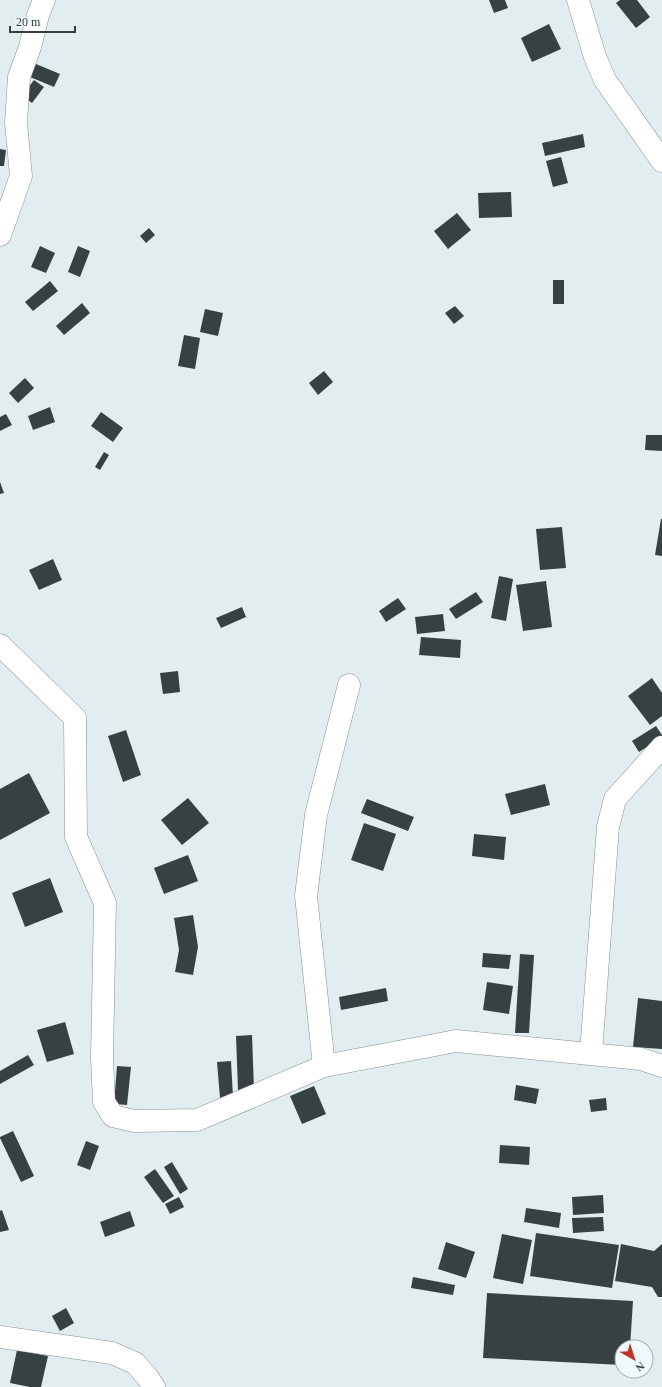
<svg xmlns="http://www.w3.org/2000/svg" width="662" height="1387" viewBox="0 0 662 1387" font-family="'Times New Roman',serif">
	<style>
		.building { fill: #384142 }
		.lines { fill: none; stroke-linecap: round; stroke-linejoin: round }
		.street-casing { stroke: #879193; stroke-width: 23 }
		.street { stroke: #fff; stroke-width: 22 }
	</style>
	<rect width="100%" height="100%" fill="#e2edef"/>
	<g class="building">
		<polygon points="489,0 505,0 508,8 494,13"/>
		<polygon points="620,0 637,0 650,17 636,28 616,3"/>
		<polygon points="549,24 561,49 532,62 521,38"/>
		<polygon points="36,64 60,74 54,87 30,77"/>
		<polygon points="34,80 44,87 32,103 22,96"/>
		<polygon points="583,134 585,147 545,156 542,143"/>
		<polygon points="0,149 6,150 4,166 0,166"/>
		<polygon points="561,157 568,183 553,187 546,161"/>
		<polygon points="511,192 512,217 479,218 478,193"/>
		<polygon points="457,213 471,230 448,249 434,231"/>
		<polygon points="149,228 155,235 146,243 140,236"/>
		<polygon points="40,246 55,253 46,273 31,267"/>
		<polygon points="78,246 90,251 80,277 68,272"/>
		<rect x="553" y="280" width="11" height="24"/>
		<polygon points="50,281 58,291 33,311 25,302"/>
		<polygon points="82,303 90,313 64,335 56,326"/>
		<polygon points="455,306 464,316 454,324 445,313"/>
		<polygon points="205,309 223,313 218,336 200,332"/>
		<polygon points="184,335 200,338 195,369 178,366"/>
		<polygon points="324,371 333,382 318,395 309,383"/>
		<polygon points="25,378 34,388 18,403 9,393"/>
		<polygon points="50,407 55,422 33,430 28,416"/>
		<polygon points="101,412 123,428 113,442 91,426"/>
		<polygon points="6,414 12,425 0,431 0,417"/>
		<polygon points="646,435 662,435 662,451 645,450"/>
		<polygon points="104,452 109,455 100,470 95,467"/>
		<polygon points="0,482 4,493 0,494"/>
		<polygon points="661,519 662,519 662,556 655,555"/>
		<polygon points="562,527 566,568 540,570 536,529"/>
		<polygon points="53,559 62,580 39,590 29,570"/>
		<polygon points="499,576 513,579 506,621 491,618"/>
		<polygon points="546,581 552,627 523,631 516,585"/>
		<polygon points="476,592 483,602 456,619 449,609"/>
		<polygon points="398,598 406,609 386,622 379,611"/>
		<polygon points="242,607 246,617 221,628 216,618"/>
		<polygon points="443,614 445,631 417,634 415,617"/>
		<polygon points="421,637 461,640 460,658 419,655"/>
		<polygon points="178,671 180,692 163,694 160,673"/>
		<polygon points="652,678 662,693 662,716 650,725 628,696"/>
		<polygon points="656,726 662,735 662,737 639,752 632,741"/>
		<polygon points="126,730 141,775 123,782 108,736"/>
		<polygon points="29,773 50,813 0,840 0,789"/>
		<polygon points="545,784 550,805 511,815 505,794"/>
		<polygon points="188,798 209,823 182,845 161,820"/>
		<polygon points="367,799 414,817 408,831 361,813"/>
		<polygon points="364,823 396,834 383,871 351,860"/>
		<polygon points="474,834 506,837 504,860 472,856"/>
		<polygon points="188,855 198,881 164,894 154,868"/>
		<polygon points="50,878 63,912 25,927 12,893"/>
		<polygon points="193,915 198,947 193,975 175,972 179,950 174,918"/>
		<polygon points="483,953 511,955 509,969 482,967"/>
		<polygon points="520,954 534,955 529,1033 515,1033"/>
		<polygon points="487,982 513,986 509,1014 483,1010"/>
		<polygon points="386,988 388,1001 341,1010 339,997"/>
		<polygon points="638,998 662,1001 662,1049 633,1047"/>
		<polygon points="65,1022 74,1054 47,1062 37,1030"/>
		<polygon points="252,1035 254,1089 238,1090 236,1036"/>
		<polygon points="28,1055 34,1065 0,1084 0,1071"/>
		<polygon points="231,1061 233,1097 220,1098 217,1062"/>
		<polygon points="117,1066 131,1067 127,1105 114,1104"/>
		<polygon points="516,1085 539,1089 536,1104 514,1100"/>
		<polygon points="314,1086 326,1114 302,1124 290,1096"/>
		<polygon points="606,1098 607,1110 591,1112 589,1100"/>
		<polygon points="13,1131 34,1176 21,1182 0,1138 0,1137"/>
		<polygon points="86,1141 99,1146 90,1170 77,1165"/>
		<polygon points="500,1145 530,1147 529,1165 499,1163"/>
		<polygon points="172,1162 188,1189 180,1194 164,1167"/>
		<polygon points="155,1169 174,1196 163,1203 144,1177"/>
		<polygon points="603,1195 604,1213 573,1215 572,1197"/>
		<polygon points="179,1197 184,1207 170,1214 165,1204"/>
		<polygon points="526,1208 561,1213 559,1228 524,1222"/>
		<polygon points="2,1210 9,1230 0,1232 0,1211"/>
		<polygon points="130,1211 135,1226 105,1237 100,1222"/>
		<polygon points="603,1217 604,1231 573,1233 572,1218"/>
		<polygon points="536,1233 619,1245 612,1288 530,1276"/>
		<polygon points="502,1234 532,1240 523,1284 493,1278"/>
		<polygon points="446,1242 475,1252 466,1278 438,1269"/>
		<polygon points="621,1244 654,1251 662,1244 662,1297 658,1297 652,1287 615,1281"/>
		<polygon points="413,1277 455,1285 453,1295 411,1288"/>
		<polygon points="487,1293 633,1301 630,1347 622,1347 622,1365 483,1358"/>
		<polygon points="66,1308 74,1323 60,1331 52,1316"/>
		<polygon points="17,1350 48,1356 41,1387 30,1387 10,1383"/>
	</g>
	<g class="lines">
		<g class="street-casing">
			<g id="street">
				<polyline points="578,0 595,57 605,80 662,161"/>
				<polyline points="0,235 21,176 16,123 19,77 30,47 38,15 44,0"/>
				<polyline points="0,645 75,718 76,837 105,903 102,1058 104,1102 113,1116 134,1121 197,1120 324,1066 456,1041 641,1059 662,1066"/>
				<polyline points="591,1053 608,827 615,799 662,747"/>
				<polyline points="324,1066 306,896 316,815 349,685"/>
				<polyline points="0,1337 112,1353 135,1363 148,1378 154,1387"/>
			</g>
		</g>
		<use href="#street" class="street"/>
	</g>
	<g transform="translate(634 1359) rotate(141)"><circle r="19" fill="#f0fafc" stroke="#a6aeaf"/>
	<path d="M0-3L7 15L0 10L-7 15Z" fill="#c1332a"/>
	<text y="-6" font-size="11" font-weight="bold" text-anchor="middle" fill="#373c3c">N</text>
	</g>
	<path d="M10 26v6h65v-6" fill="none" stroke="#373c3c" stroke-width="2"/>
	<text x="16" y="26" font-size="12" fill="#373c3c" stroke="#f0fafc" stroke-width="3" paint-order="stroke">20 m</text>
</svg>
